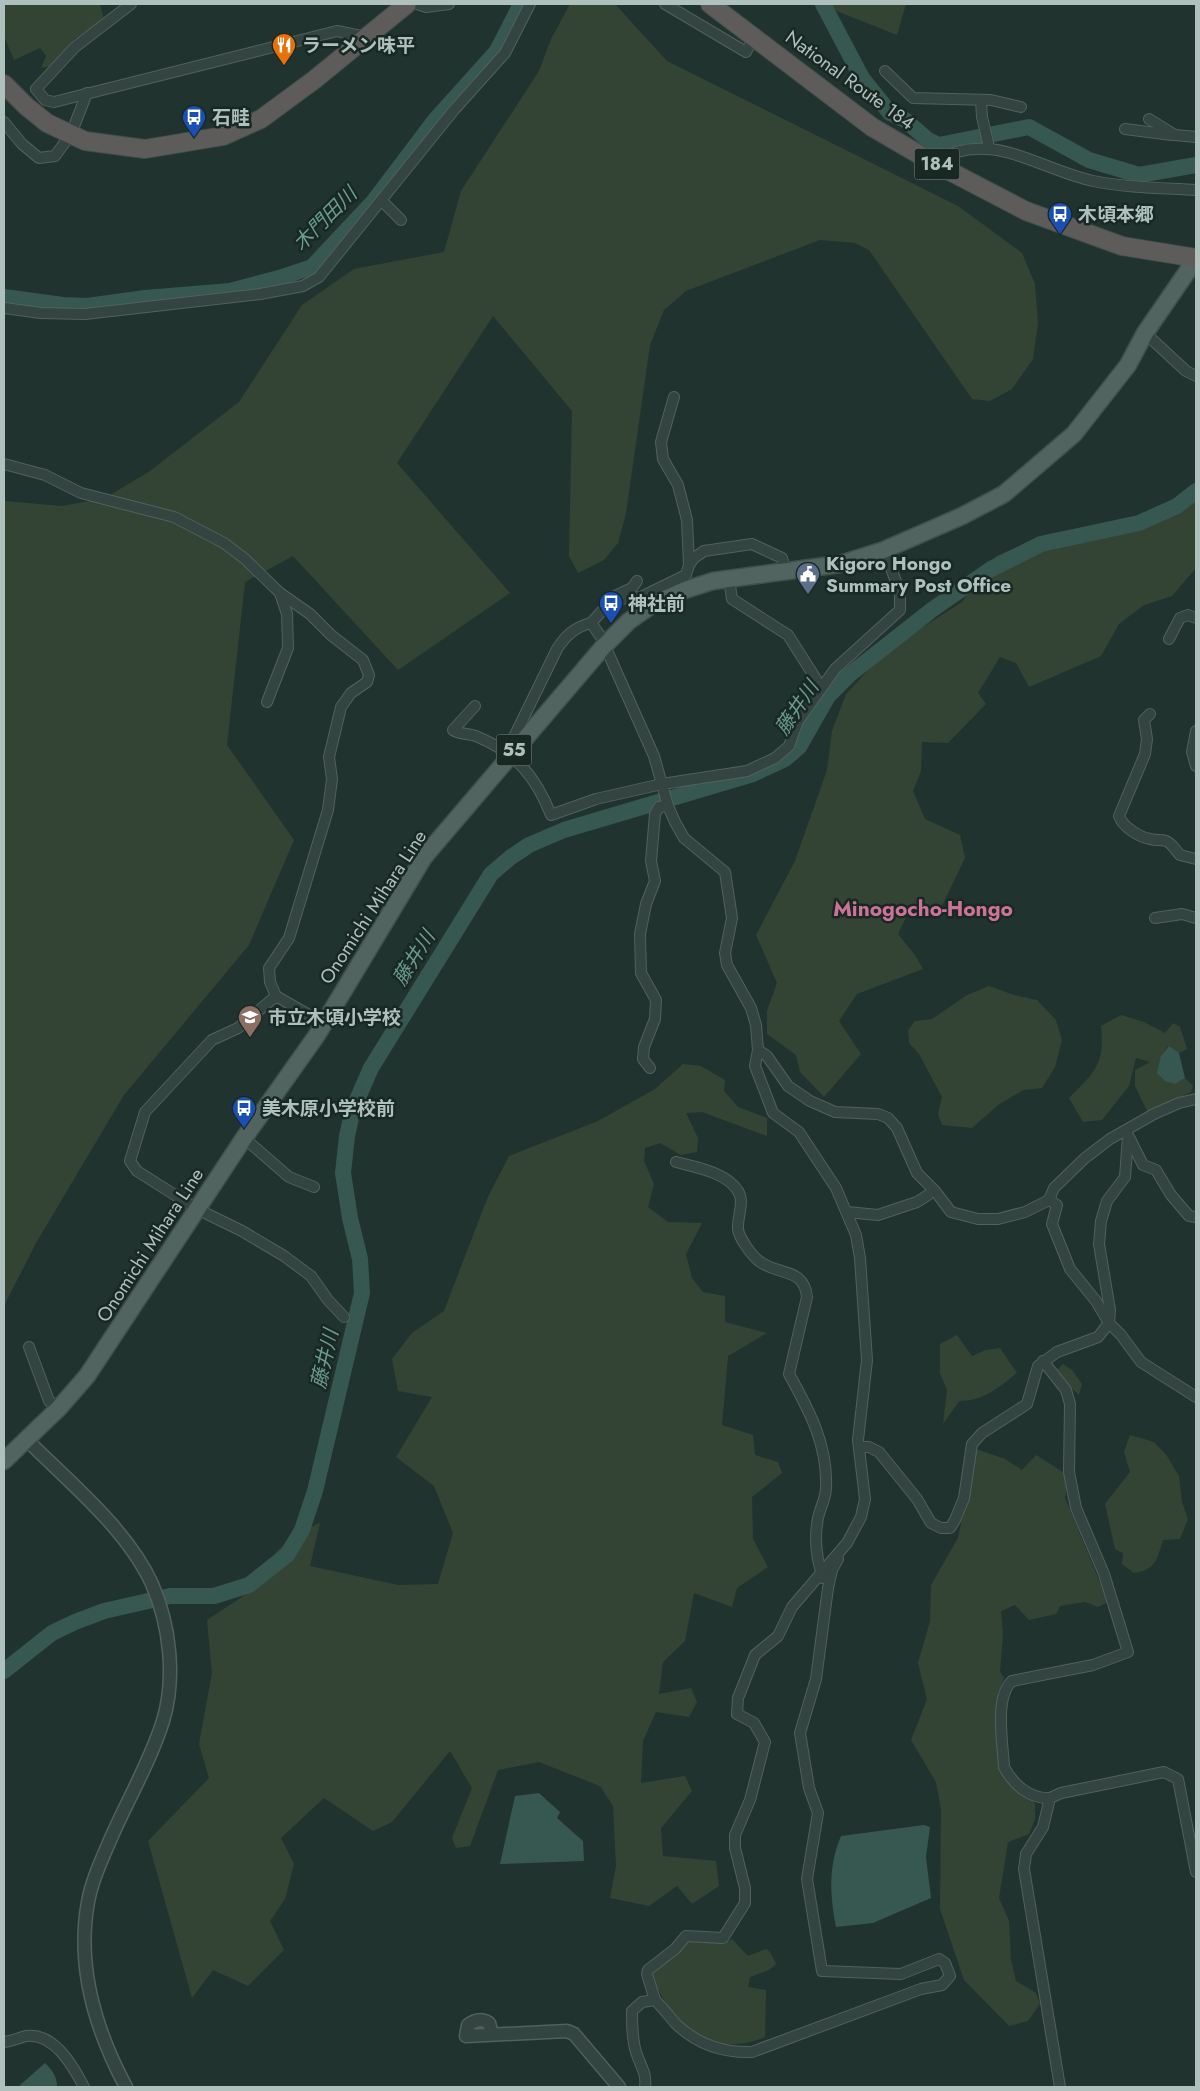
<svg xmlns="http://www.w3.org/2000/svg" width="1200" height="2091" viewBox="0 0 1200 2091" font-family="Jost,'Noto Sans JP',sans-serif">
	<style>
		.green { fill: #344434 }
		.water { fill: #365850 }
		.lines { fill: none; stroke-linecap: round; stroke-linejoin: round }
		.river { stroke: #365850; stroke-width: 16 }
		.minor-casing { stroke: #51625e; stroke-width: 12 }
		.tertiary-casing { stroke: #51625e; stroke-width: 15 }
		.primary-casing { stroke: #40504d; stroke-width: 19 }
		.trunk-casing { stroke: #3e4e4b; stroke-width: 20 }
		.minor { stroke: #344440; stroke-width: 10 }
		.tertiary { stroke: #344440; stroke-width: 12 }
		.primary { stroke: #52645f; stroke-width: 16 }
		.trunk { stroke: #5e5b5b; stroke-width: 18 }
		.labels { text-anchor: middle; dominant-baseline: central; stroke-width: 5; stroke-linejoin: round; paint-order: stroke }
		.shield { fill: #1a2824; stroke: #82938f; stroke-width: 1 }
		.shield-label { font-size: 18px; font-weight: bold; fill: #aec1bd }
		.poi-label { font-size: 19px; font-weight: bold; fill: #aec1bd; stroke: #1a2824; text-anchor: start }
		.street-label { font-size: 19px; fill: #aec1bd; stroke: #1a2824 }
		.water-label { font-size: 20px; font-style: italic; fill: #6a9c8f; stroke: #1a2824 }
		.quarter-label { font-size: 21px; font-weight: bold; fill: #cc7497; stroke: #1a2824 }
	</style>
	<rect width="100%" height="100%" fill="#21332e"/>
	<g class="green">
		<polygon points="4,4 100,4 104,19 73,40 54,66 41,68 46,56 40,48 14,60 4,36"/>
		<polygon points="570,4 615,4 667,61 958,206 1022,253 1035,284 1038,323 1033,359 1012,389 990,401 972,399 869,250 855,243 820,240 686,291 664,310 650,345 626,513 618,543 604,560 578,573 569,556 572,411 493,316 397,463 510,593 398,670 293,556 245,582 227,745 294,840 249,945 124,1095 36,1243 4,1306 4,501 62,506 105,498 150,471 239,402 302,305 354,269 444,252 461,191 539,71 551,39"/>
		<polygon points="827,4 906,4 897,35 829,8"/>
		<polygon points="1196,496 1196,568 1172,596 1144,605 1119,624 1101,656 1029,687 1016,663 1000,657 978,693 986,704 948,743 922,742 921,771 913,791 925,819 960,835 965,858 939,912 909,911 898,934 915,955 923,969 857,994 839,1021 861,1054 824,1097 800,1072 796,1055 767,1034 767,1011 777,983 756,935 795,861 827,770 832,731 846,694 873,665 911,635 962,602 996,556 1048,534 1184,508"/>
		<polygon points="989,986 1014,995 1037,1000 1056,1020 1062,1040 1055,1067 1042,1088 1023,1090 998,1105 972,1128 942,1125 938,1114 942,1097 919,1054 909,1043 908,1030 915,1021 932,1019 967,995"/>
		<path d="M1121,1015L1144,1022L1165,1033L1173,1023L1180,1027L1187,1049L1179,1053L1168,1046L1161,1056L1175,1084L1185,1078L1193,1086L1191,1092L1148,1113L1135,1086V1070L1150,1062L1136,1058L1129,1086L1102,1120L1083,1122L1069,1098C1095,1072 1105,1064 1101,1026Z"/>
		<polygon points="683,1064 701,1066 725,1080 724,1091 738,1107 767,1118 767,1136 702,1112 686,1113 698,1138 697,1152 681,1155 660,1143 645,1148 644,1161 654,1184 648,1207 668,1222 702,1223 686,1254 692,1278 703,1292 725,1296 725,1322 767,1333 728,1356 722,1425 753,1435 755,1455 778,1462 782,1473 752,1497 753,1539 768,1567 737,1588 732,1607 694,1593 685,1641 663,1662 659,1694 691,1688 697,1702 689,1717 656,1712 643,1741 641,1783 685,1776 692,1791 661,1828 663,1856 716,1861 719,1886 692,1904 677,1886 649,1906 610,1898 616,1866 613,1806 600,1786 539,1762 498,1770 470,1846 456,1848 452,1838 472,1788 450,1751 392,1822 373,1831 324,1798 281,1838 294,1864 285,1899 270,1921 284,1950 248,1986 213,1970 192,1998 148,1841 209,1778 199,1744 212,1673 207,1620 260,1585 276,1552 295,1534 320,1523 310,1566 398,1585 438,1584 453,1533 434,1486 396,1457 432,1397 398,1391 392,1359 412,1333 444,1311 487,1199 509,1156 598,1121 655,1089"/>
		<path d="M957,1335L972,1356L986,1350L1000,1348L1017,1373C998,1388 983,1401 959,1401L943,1424L947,1390L940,1373V1344Z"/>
		<polygon points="1063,1364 1072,1370 1082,1384 1079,1395 1063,1381 1057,1370"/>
		<path d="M1130,1435L1154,1442L1167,1456L1179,1476L1182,1502L1188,1519L1180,1539L1163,1540C1157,1559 1156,1570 1134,1573L1122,1564L1123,1553L1115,1549L1105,1504L1130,1472L1124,1452Z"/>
		<polygon points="976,1449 1005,1459 1022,1470 1036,1455 1069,1476 1065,1498 1108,1602 1098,1607 1085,1602 1060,1606 1056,1614 1029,1620 1015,1605 1001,1611 1003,1634 1000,1672 1004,1678 998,1692 1000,1770 1008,1784 1035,1803 1035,1819 1029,1834 1008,1842 999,1898 1009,1921 1011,1960 1016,1981 1036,1993 1040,2004 1028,2021 1009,2026 964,1980 940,1909 941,1810 936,1782 911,1740 927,1699 918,1663 930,1621 931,1585 958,1538"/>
		<path d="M732,1939L748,1956L766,1949L770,1952L776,1964L769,1970L750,1977L748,1987L766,1990L765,2037C708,2060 673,2025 651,1975L686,1940C699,1943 713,1940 724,1944Z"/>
	</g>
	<g class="water">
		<polygon points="1169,1046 1179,1053 1185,1078 1175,1084 1165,1081 1157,1073 1161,1056"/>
		<polygon points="539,1793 560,1812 557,1818 583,1841 584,1861 500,1864 515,1796"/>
		<path d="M924,1825L930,1827L926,1857L931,1898L873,1923L836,1927C830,1894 828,1867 841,1836Z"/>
		<path d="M45,2063C52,2070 57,2076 57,2087H18Z"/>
	</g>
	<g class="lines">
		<g class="river">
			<polyline points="823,4 862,78 890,113 905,120 928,140 939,145 1029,127 1089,160 1139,175 1196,165"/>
			<polyline points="4,297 63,305 87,306 145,298 230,291 279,278 312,267 373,202 435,120 497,51 521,4"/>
			<polyline points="4,1671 52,1633 75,1622 104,1611 170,1596 214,1596 249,1585 287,1555 302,1530 315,1491 362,1293 360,1259 350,1218 343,1173 347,1136 353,1109 371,1068 491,874 511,857 529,845 564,830 753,774 785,759 799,747 828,696 849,675 933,609 991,569 1041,544 1139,523 1177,506 1196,491"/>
		</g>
		<g class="minor-casing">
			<g id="minor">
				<polyline points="131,4 75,47 36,89 45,100 54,102 337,31 366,37"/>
				<polyline points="417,4 426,7 449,4"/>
				<polyline points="665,4 746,52 754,37"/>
				<polyline points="885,71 913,98 991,100 1021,107"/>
				<polyline points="981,101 982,117 989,147"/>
				<polyline points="1149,119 1175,135 1196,137"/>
				<polyline points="4,122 22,144 39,158 55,156 71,134 87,93"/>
				<polyline points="1125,129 1172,135"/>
				<path d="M932,162C992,128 1035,168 1093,181C1127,188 1162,188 1196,190"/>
				<polyline points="382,201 401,220"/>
				<polyline points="4,308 41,313 85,314 260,294 303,286 319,277 454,110 505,53 530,4"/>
				<polyline points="1145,333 1186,371 1196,376"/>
				<polyline points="4,464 45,475 81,493 174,517 224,543 245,559 280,593 287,614 288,648 267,702"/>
				<polyline points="689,565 694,558 704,551 752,544 782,558 786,571"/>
				<polyline points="729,579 732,599 788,635 821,687"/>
				<polyline points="613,597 632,588 637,581"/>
				<polyline points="591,623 601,612 620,599 641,597 686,575 689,565 687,520 678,485 663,459 661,442 674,397"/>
				<polyline points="1169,639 1180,618 1188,615 1196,618"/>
				<path d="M475,706L453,730C460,735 470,733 478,737C516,753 536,777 551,815L596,799L662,784L747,771L775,758L789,746L798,721L835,669L900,610V592L884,550"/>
				<path d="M1150,714L1144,720L1147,739L1145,754L1119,816C1123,827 1139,837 1150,839C1156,841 1161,839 1166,841C1172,843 1176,851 1180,855L1196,859"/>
				<polyline points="1196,731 1192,752 1196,766"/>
				<path d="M516,748L514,737L557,649C566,635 575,627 591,623L601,637L654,756L668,806L675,822L684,838L725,872L732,918L725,953L727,965L751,1008L756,1025L758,1050L755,1066L773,1113L799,1132L836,1188L856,1235L860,1258L867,1360L858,1440L865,1499L861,1517L847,1543L792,1607L778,1636L755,1655L738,1698L737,1714L754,1723L765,1742L750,1800L735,1835V1848L745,1888V1903L723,1938L686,1936L675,1949L648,1970L647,1974L655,2000"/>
				<polyline points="1155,918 1182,914 1196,918"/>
				<polyline points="276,996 270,982 269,968 289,938 328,810 332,779 329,757 341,707 351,693 367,682 369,675 363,660 331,635 310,614 280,593"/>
				<polyline points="323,1023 276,996 238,1028 212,1040 145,1112 130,1161 137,1171 197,1209 242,1231 284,1256 311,1276 328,1300 344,1317"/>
				<polyline points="758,1050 767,1056 788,1086 810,1101 835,1112 878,1114 888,1118 897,1128 917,1173 935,1191 951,1212 978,1219 998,1219 1025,1212 1049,1200 1054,1188 1085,1158 1110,1139 1154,1114 1179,1103 1196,1099"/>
				<polyline points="650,1068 643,1059 644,1047 655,1019 656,1000 641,973 640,934 646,904 655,881 651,861 655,814 659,807 668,806"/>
				<polyline points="1129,1137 1143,1165 1156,1170 1171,1195 1189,1216 1196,1217"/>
				<polyline points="244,1138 289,1177 314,1187"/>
				<path d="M676,1162C695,1167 726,1172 738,1191C745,1202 737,1217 738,1229C739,1238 752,1256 759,1261C778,1276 804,1267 807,1297L789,1374C809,1410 828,1445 826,1488C826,1498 820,1508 818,1518C814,1539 816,1558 823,1578"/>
				<polyline points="1049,1200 1057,1205 1052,1224 1070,1269 1096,1301 1109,1323 1121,1335 1141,1362 1196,1397"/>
				<polyline points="847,1212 878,1215 917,1202 928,1195"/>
				<polyline points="29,1347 49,1401 59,1408"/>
				<path d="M1043,1361L1066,1390L1070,1404L1069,1472L1076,1508L1104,1574L1128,1652L1093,1665L1012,1681C994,1697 1003,1744 1004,1767C1013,1784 1029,1799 1050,1798"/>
				<polyline points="860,1447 869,1447 879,1452 917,1499 931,1523 941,1528 950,1528 955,1520 964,1498 972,1444 982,1433 1027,1404 1038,1366 1057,1352 1098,1337 1109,1323 1110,1310 1099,1244 1101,1221 1107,1201 1125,1177 1128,1136 1125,1131"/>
				<path d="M4,2042C12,2041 19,2038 26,2036C54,2032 73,2066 84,2087"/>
				<path d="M645,2087C647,2073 640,2065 636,2052C632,2039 632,2025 632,2011L642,2002L655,2000C663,2008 669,2016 676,2024C697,2044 723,2053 752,2052L921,1989L942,1985L950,1976L945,1963L939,1959L901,1974L822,1971L807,1879L818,1813L809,1788L800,1733L816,1679L828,1588L832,1570L838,1559"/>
				<polyline points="1060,2087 1024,1869 1026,1854 1043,1827 1050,1798 1061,1793 1164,1772 1178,1779 1196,1872"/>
			</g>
		</g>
		<g class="tertiary-casing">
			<g id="tertiary">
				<path d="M26,1439C69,1482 127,1529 152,1584C170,1625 176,1678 163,1721C150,1762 128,1799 111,1838C102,1859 92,1880 88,1902C76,1967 96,2031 126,2087"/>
				<path d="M492,2034L489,2023C481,2018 475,2020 468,2025L466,2036L567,2031L574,2034L619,2087"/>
			</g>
		</g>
		<g class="primary-casing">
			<polyline id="primary" points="4,1461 59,1408 87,1376 244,1138 317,1035 424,857 604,646 629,621 655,603 685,590 713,581 840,564 884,550 962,516 1004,494 1074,434 1128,365 1145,333 1187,272 1194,258"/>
		</g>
		<g class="trunk-casing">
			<g id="trunk">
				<polyline points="710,4 872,127 932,162 1026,211 1122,246 1196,258"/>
				<polyline points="4,84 26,106 47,123 85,141 145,149 223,136 261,119 314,80 407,4"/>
			</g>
		</g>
		<use href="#minor" class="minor"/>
		<use href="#tertiary" class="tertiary"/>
		<use href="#primary" class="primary"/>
		<use href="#trunk" class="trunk"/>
	</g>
	<defs>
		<g id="restaurant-pin" transform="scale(1.25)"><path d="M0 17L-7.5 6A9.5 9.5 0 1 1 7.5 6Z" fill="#e8710a" stroke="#1a2824"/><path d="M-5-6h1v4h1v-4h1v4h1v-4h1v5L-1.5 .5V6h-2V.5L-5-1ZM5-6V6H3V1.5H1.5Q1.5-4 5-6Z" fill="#fff"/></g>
		<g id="bus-pin" transform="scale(1.25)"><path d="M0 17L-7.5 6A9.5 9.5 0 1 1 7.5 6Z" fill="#1a4fb4" stroke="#1a2824"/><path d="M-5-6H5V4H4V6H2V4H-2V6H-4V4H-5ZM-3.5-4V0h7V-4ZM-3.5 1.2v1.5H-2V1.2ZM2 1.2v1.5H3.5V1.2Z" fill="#fff"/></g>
		<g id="civic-pin" transform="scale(1.25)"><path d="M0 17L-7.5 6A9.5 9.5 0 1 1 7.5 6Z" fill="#5c6f8a" stroke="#1a2824"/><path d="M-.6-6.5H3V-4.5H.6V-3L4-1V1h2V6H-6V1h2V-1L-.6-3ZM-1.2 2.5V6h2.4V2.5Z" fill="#fff"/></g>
		<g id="school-pin" transform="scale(1.25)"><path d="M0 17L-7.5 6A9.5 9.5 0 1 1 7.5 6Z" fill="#8d6e63" stroke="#1a2824"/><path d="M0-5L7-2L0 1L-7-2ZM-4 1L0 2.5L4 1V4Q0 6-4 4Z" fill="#fff"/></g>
	</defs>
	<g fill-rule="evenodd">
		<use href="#restaurant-pin" x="284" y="45"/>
		<use href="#bus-pin" x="194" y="117"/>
		<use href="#bus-pin" x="1060" y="214"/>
		<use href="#civic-pin" x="808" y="574"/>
		<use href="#bus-pin" x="611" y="603"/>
		<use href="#school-pin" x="250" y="1017"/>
		<use href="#bus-pin" x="244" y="1108"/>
	</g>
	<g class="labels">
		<g class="shield">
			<rect x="914.5" y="148.5" width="45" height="31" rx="4"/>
			<rect x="496.5" y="734.5" width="35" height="31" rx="4"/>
		</g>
		<g class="shield-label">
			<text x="937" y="164">184</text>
			<text x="514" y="750">55</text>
		</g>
		<g class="poi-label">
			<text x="302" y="45">ラーメン味平</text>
			<text x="212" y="117">石畦</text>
			<text x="1078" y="214">木頃本郷</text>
			<text x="826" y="563">Kigoro Hongo<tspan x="826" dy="22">Summary Post Office</tspan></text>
			<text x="628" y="603">神社前</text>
			<text x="268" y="1017">市立木頃小学校</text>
			<text x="262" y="1108">美木原小学校前</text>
		</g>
		<g class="street-label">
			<text transform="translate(850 80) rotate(36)">National Route 184</text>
			<text transform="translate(373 907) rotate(-57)">Onomichi Mihara Line</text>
			<text transform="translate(150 1245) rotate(-57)">Onomichi Mihara Line</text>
		</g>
		<g class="water-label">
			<text transform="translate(325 219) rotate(-45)">木門田川</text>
			<text transform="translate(797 708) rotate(-56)">藤井川</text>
			<text transform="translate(414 958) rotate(-58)">藤井川</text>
			<text transform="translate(325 1359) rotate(-77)">藤井川</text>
		</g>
		<g class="quarter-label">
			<text x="923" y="909">Minogocho-Hongo</text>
		</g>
	</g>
	<rect width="1200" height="2091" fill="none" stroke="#aec1bd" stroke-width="10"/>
</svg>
